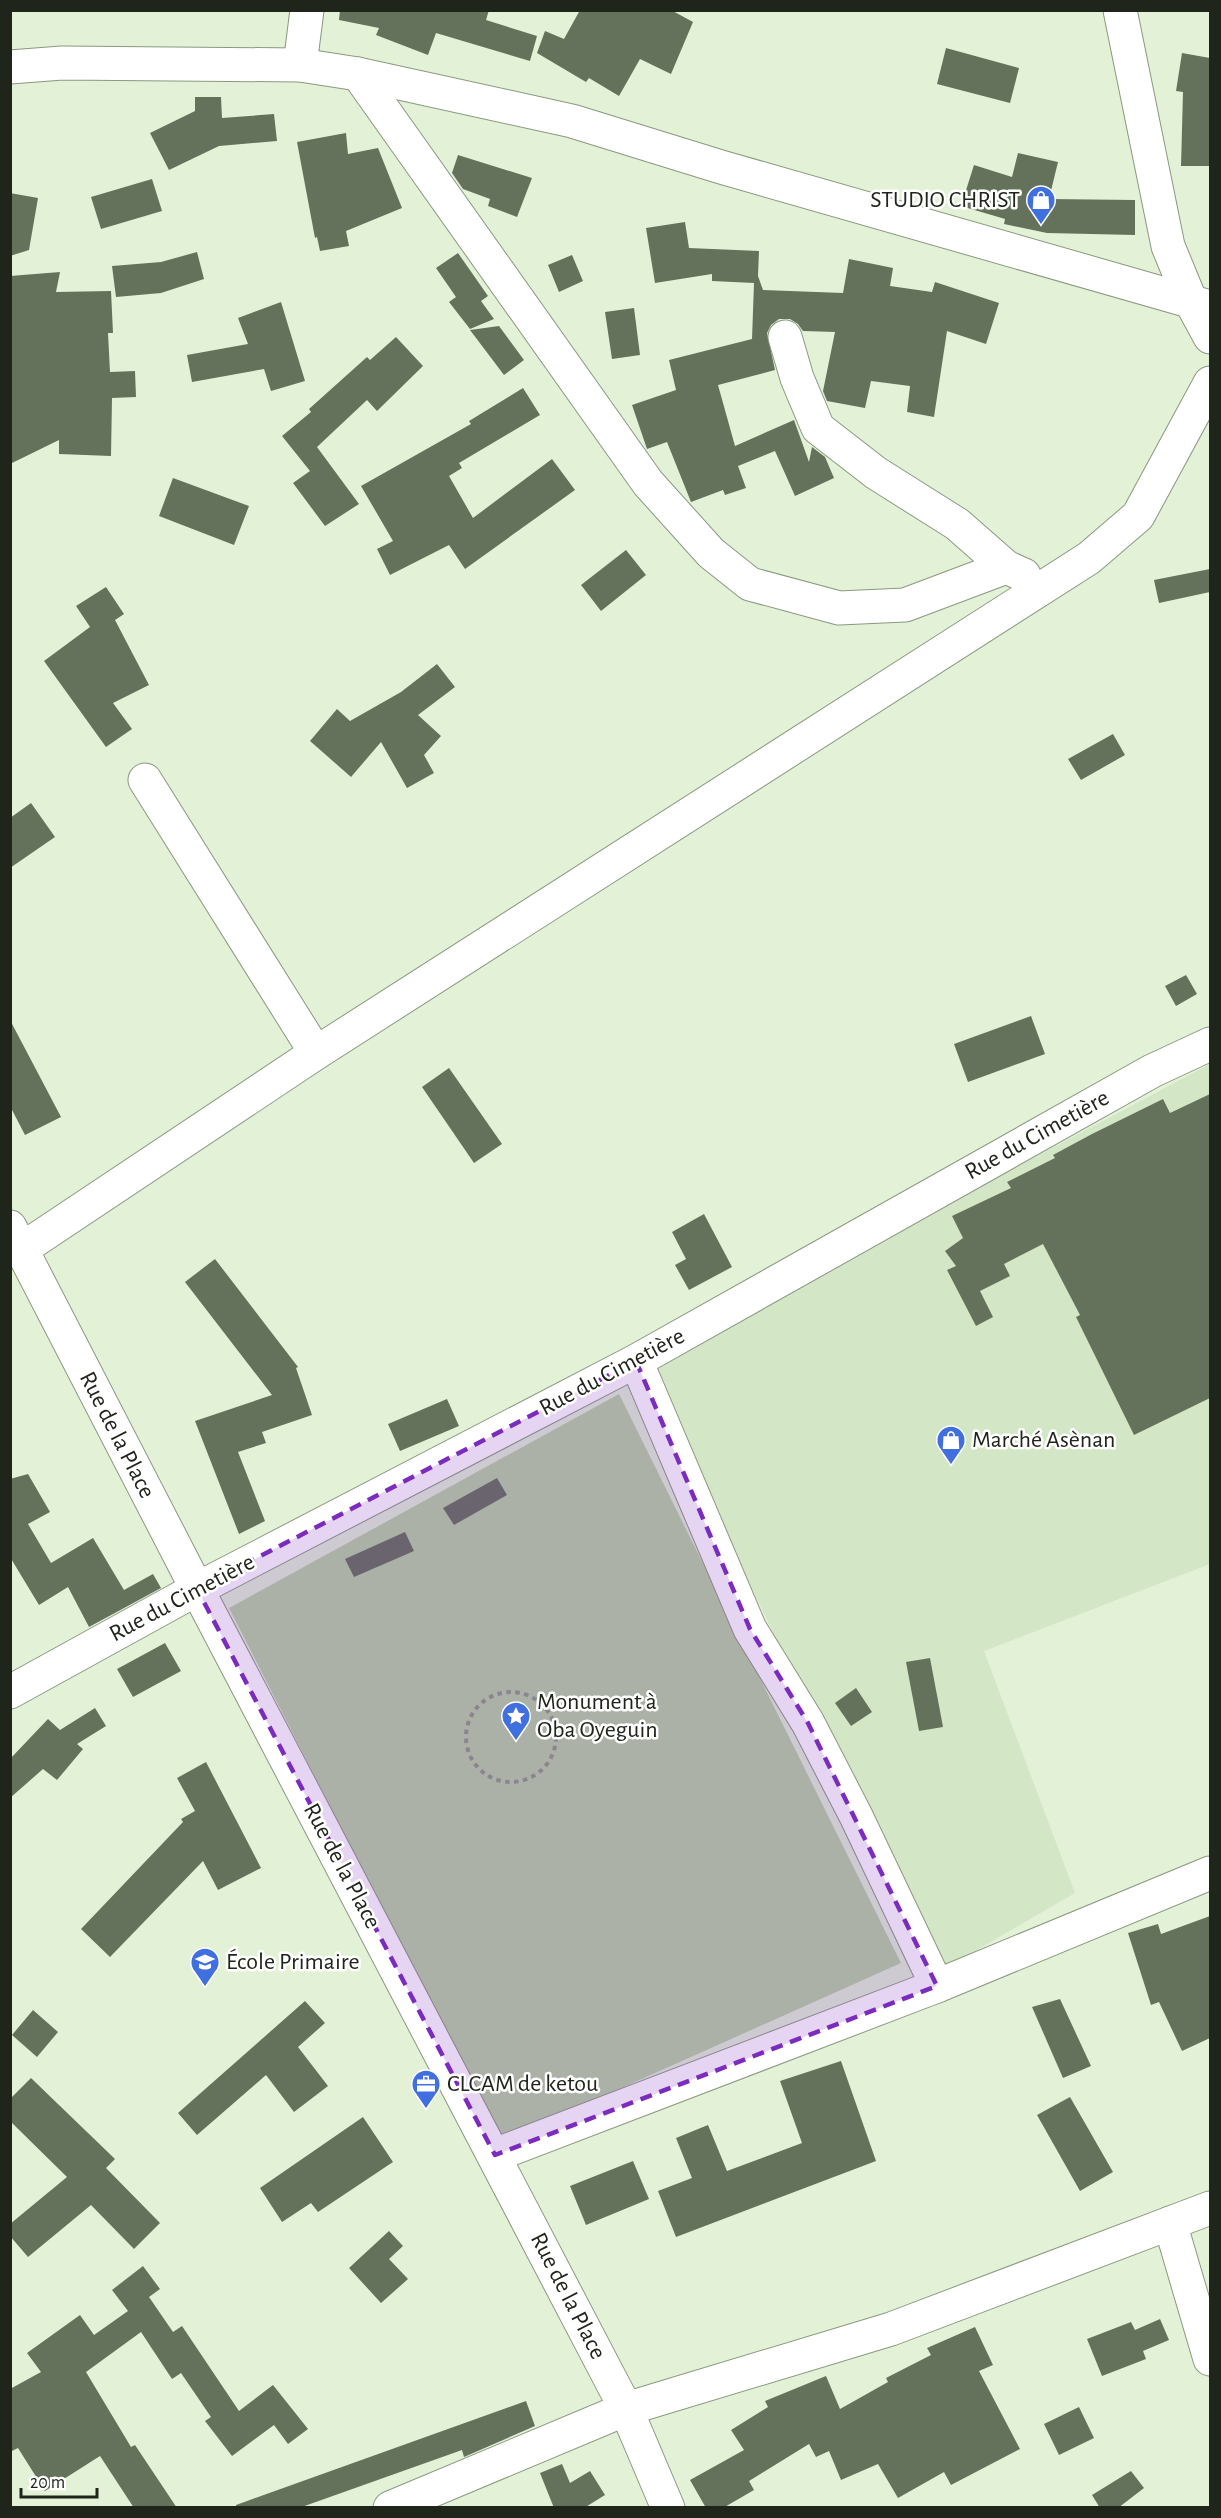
<svg xmlns="http://www.w3.org/2000/svg" width="1221" height="2518" viewBox="0 0 1221 2518" font-family="'Alegreya Sans',sans-serif">
	<style>
		.built { fill: #d3e6c6 }
		.green { fill: #b7d2a1 }
		.building { fill: #65725b }
		.lines { fill: none; stroke-linecap: round; stroke-linejoin: round }
		.minor-casing { stroke: #8b9880; stroke-width: 35 }
		.major-casing { stroke: #8b9880; stroke-width: 35 }
		.path { stroke: #8f9a86; stroke-width: 4; stroke-dasharray: 4.5 4.5; stroke-linecap: butt }
		.minor { stroke: #fff; stroke-width: 33 }
		.major { stroke: #fff; stroke-width: 33 }
		.marked { fill: #7b2cbf; fill-opacity: 0.2; stroke: #7b2cbf; stroke-width: 4.5; stroke-dasharray: 12 8; stroke-linejoin: round }
		.labels { text-anchor: middle; dominant-baseline: central; stroke-width: 5; stroke-linejoin: round; paint-order: stroke }
		.poi-label { font-size: 24px; fill: #20251b; stroke: #fff; text-anchor: start }
		.street-label { font-size: 24px; fill: #20251b; stroke: #fff }
	</style>
	<rect width="100%" height="100%" fill="#e3f2d7"/>
	<polygon class="built" points="1210,1064 1210,1564 984,1651 1075,1893 939,1972 643,1366"/>
	<polygon class="green" points="619,1394 901,1963 501,2142 229,1608"/>
	<g class="building">
		<polygon points="340,10 489,10 486,20 537,36 530,61 436,33 428,55 376,35 379,28 339,20"/>
		<polygon points="580,10 671,10 693,22 671,74 640,59 619,96 589,78 586,82 537,53 545,31 564,39"/>
		<polygon points="946,48 1019,68 1010,103 937,84"/>
		<polygon points="1182,53 1210,58 1210,166 1181,166 1183,92 1176,91"/>
		<polygon points="195,97 221,97 222,118 274,114 277,141 219,146 169,170 150,133 195,111"/>
		<polygon points="346,133 348,154 378,148 402,208 346,231 349,246 320,251 317,237 315,238 297,142"/>
		<polygon points="1018,153 1058,162 1049,199 1135,200 1135,235 1047,233 1004,224 1005,219 961,206 974,165 1012,177"/>
		<polygon points="458,155 532,178 517,217 488,206 490,199 463,189 452,173"/>
		<polygon points="152,179 162,211 101,229 91,197"/>
		<polygon points="10,193 38,198 29,250 10,256"/>
		<polygon points="685,222 689,248 759,251 758,276 763,290 843,293 849,259 893,268 890,286 932,292 935,282 999,303 986,344 947,331 934,417 907,412 910,386 871,381 865,408 827,401 823,391 835,332 803,331 798,324 790,319 779,319 771,325 767,333 775,370 718,385 735,446 794,420 809,462 812,447 825,457 834,478 795,496 775,451 738,466 746,488 725,495 723,490 691,502 667,442 647,449 632,405 676,390 669,360 752,339 754,283 712,281 712,274 655,283 646,228"/>
		<polygon points="197,252 204,279 161,293 116,297 112,266 161,262"/>
		<polygon points="458,253 488,296 481,301 494,319 470,329 449,302 456,297 436,268"/>
		<polygon points="572,255 583,281 559,292 548,265"/>
		<polygon points="60,272 56,292 111,291 113,333 108,333 110,372 135,371 136,397 112,398 111,456 59,454 59,440 10,464 10,276"/>
		<polygon points="281,302 305,381 271,391 264,369 192,382 187,355 248,344 238,318"/>
		<polygon points="634,308 640,355 612,359 605,312"/>
		<polygon points="499,326 524,360 504,375 470,330"/>
		<polygon points="396,337 423,366 377,411 367,400 317,447 359,504 325,526 293,483 310,471 282,436 311,412 309,409 367,357 370,360"/>
		<polygon points="523,388 540,415 459,463 462,468 449,476 473,518 552,459 575,490 465,569 449,545 390,575 377,549 393,541 361,486 471,424 469,421"/>
		<polygon points="173,478 249,506 234,545 159,516"/>
		<polygon points="626,550 646,575 601,611 581,585"/>
		<polygon points="1210,569 1210,592 1159,603 1154,580"/>
		<polygon points="106,587 124,614 115,620 149,685 113,703 132,729 106,747 44,661 90,627 76,606"/>
		<polygon points="437,664 455,687 418,715 441,736 424,755 434,773 407,788 381,742 351,777 310,741 337,709 350,721 401,692"/>
		<polygon points="1113,734 1125,755 1081,780 1068,759"/>
		<polygon points="31,803 55,837 10,868 10,818"/>
		<polygon points="1186,975 1197,994 1176,1006 1165,986"/>
		<polygon points="1031,1016 1045,1054 968,1082 954,1044"/>
		<polygon points="10,1020 61,1117 25,1135 10,1106"/>
		<polygon points="449,1068 502,1144 474,1163 422,1087"/>
		<polygon points="1210,1094 1210,1398 1134,1435 1076,1317 1080,1315 1043,1244 1004,1264 1010,1276 980,1291 993,1317 976,1326 947,1270 956,1266 945,1251 963,1238 952,1216 1011,1188 1007,1182 1055,1158 1053,1155 1092,1134 1163,1099 1170,1113"/>
		<polygon points="704,1214 732,1267 689,1290 675,1265 686,1259 672,1232"/>
		<polygon points="215,1259 298,1367 296,1368 312,1415 262,1432 266,1443 238,1452 265,1521 239,1534 195,1421 272,1395 185,1282"/>
		<polygon points="447,1399 459,1426 400,1451 388,1424"/>
		<polygon points="28,1474 50,1512 28,1524 51,1563 93,1538 124,1590 153,1574 161,1588 89,1627 68,1587 39,1605 10,1557 10,1479"/>
		<polygon points="497,1478 507,1495 454,1525 443,1508"/>
		<polygon points="405,1532 414,1551 354,1577 345,1559"/>
		<polygon points="165,1643 181,1671 133,1697 117,1669"/>
		<polygon points="930,1658 943,1727 919,1731 906,1662"/>
		<polygon points="856,1688 872,1712 851,1726 835,1703"/>
		<polygon points="95,1708 106,1726 77,1744 83,1749 57,1780 43,1769 10,1798 10,1759 48,1719 60,1730"/>
		<polygon points="206,1762 261,1868 218,1890 203,1861 110,1957 81,1929 183,1822 181,1819 195,1811 177,1778"/>
		<polygon points="1210,1916 1210,2038 1182,2051 1159,2002 1151,2005 1128,1933 1158,1924 1161,1934"/>
		<polygon points="1060,1999 1091,2066 1063,2078 1032,2007"/>
		<polygon points="305,2001 325,2023 298,2047 328,2086 294,2112 266,2075 197,2135 178,2113"/>
		<polygon points="33,2010 58,2032 37,2057 12,2035"/>
		<polygon points="841,2061 876,2161 676,2237 658,2191 692,2178 676,2138 708,2125 727,2171 802,2143 780,2081"/>
		<polygon points="31,2078 115,2159 106,2168 160,2223 134,2249 91,2205 28,2257 10,2236 10,2224 67,2177 10,2121 10,2099"/>
		<polygon points="1070,2097 1113,2172 1080,2191 1037,2115"/>
		<polygon points="363,2117 393,2162 318,2212 311,2203 282,2222 260,2188"/>
		<polygon points="633,2161 649,2199 586,2225 570,2186"/>
		<polygon points="389,2231 403,2246 389,2259 408,2279 381,2303 349,2268"/>
		<polygon points="143,2266 160,2289 149,2297 173,2332 182,2326 239,2411 273,2385 308,2429 288,2444 274,2425 232,2456 205,2421 211,2417 181,2373 172,2379 141,2332 86,2372 131,2447 135,2445 177,2508 134,2508 100,2456 45,2491 18,2448 10,2452 10,2389 41,2372 27,2353 80,2315 94,2335 128,2311 112,2290"/>
		<polygon points="1160,2319 1169,2340 1143,2351 1146,2359 1102,2376 1087,2339 1131,2322 1135,2330"/>
		<polygon points="975,2327 993,2365 979,2371 1020,2449 951,2485 944,2472 898,2498 878,2464 841,2480 829,2451 816,2457 809,2444 749,2481 754,2490 723,2508 706,2508 690,2480 744,2450 731,2430 768,2407 765,2401 826,2376 840,2409 888,2382 886,2378 931,2355 927,2348"/>
		<polygon points="526,2401 535,2426 464,2457 462,2450 299,2508 236,2508 236,2505"/>
		<polygon points="1079,2407 1094,2438 1059,2455 1044,2424"/>
		<polygon points="562,2464 570,2483 590,2471 605,2495 584,2508 554,2508 540,2473"/>
		<polygon points="1131,2471 1144,2488 1118,2508 1100,2508 1092,2495"/>
	</g>
	<g class="lines">
		<g class="minor-casing">
			<g id="minor">
				<polyline points="1120,10 1168,246 1191,302 1210,337"/>
				<polyline points="300,65 307,10"/>
				<polyline points="358,74 648,483 711,553 750,584 839,608 905,605 1006,567"/>
				<polyline points="785,337 797,378 818,428 876,473 957,524 1006,567 1024,575"/>
				<polyline points="145,780 316,1053"/>
				<polyline points="10,1227 197,1589 626,2409 668,2508"/>
				<polyline points="22,1249 316,1053 1089,558 1138,516 1210,383"/>
				<polyline points="636,1361 750,1629 808,1723 856,1816 937,1986"/>
				<polyline points="10,1692 197,1589 636,1361 1152,1071 1210,1044"/>
				<polyline points="495,2155 937,1986 1210,1873"/>
				<polyline points="1170,2223 1210,2359"/>
				<polyline points="390,2508 626,2409 891,2329 1210,2208"/>
			</g>
		</g>
		<g class="major-casing">
			<polyline id="major" points="10,67 62,63 300,65 358,74 572,121 721,167 1210,307"/>
		</g>
		<circle class="path" cx="511" cy="1737" r="45"/>
		<use href="#minor" class="minor"/>
		<use href="#major" class="major"/>
	</g>
	<path class="marked" d="M636,1361L750,1629L808,1723L937,1986L495,2155L197,1589Z"/>
	<defs>
		<g id="shop-pin" transform="scale(1.5)"><path d="M0 17L-7.5 6A9.5 9.5 0 1 1 7.5 6Z" fill="#406fe0" stroke="#fff"/><path d="M-5-2.5h2.3a2.7 3.5 0 0 1 5.4 0H5L5.5 6h-11ZM-1.5-2.5h3a1.5 2.3 0 0 0-3 0Z" fill="#fff"/></g>
		<g id="sight-pin" transform="scale(1.5)"><path d="M0 17L-7.5 6A9.5 9.5 0 1 1 7.5 6Z" fill="#406fe0" stroke="#fff"/><path d="M0-6L1.8-2.2L6-1.7L2.9 1.2L3.7 5.4L0 3.3L-3.7 5.4L-2.9 1.2L-6-1.7L-1.8-2.2Z" fill="#fff"/></g>
		<g id="school-pin" transform="scale(1.5)"><path d="M0 17L-7.5 6A9.5 9.5 0 1 1 7.5 6Z" fill="#406fe0" stroke="#fff"/><path d="M0-5L7-2L0 1L-7-2ZM-4 1L0 2.5L4 1V4Q0 6-4 4Z" fill="#fff"/></g>
		<g id="office-pin" transform="scale(1.5)"><path d="M0 17L-7.5 6A9.5 9.5 0 1 1 7.5 6Z" fill="#406fe0" stroke="#fff"/><path d="M-6-3h4V-5.5h4V-3h4V5H-6ZM-1-4.5V-3h2v-1.5ZM-6 0V1H6V0Z" fill="#fff"/></g>
	</defs>
	<g fill-rule="evenodd">
		<use href="#shop-pin" x="1041" y="200"/>
		<use href="#shop-pin" x="951" y="1440"/>
		<use href="#sight-pin" x="516" y="1716"/>
		<use href="#school-pin" x="205" y="1962"/>
		<use href="#office-pin" x="426" y="2084"/>
	</g>
	<g class="labels">
		<g class="poi-label">
			<text x="1020" y="200" text-anchor="end">STUDIO CHRIST</text>
			<text x="972" y="1440">Marché Asènan</text>
			<text x="537" y="1702">Monument à<tspan x="537" dy="28">Oba Oyeguin</tspan></text>
			<text x="226" y="1962">École Primaire</text>
			<text x="447" y="2084">CLCAM de ketou</text>
		</g>
		<g class="street-label">
			<text transform="translate(1037 1135) rotate(-29)">Rue du Cimetière</text>
			<text transform="translate(612 1372) rotate(-28)">Rue du Cimetière</text>
			<text transform="translate(117 1435) rotate(63)">Rue de la Place</text>
			<text transform="translate(182 1598) rotate(-28)">Rue du Cimetière</text>
			<text transform="translate(342 1866) rotate(62)">Rue de la Place</text>
			<text transform="translate(568 2296) rotate(63)">Rue de la Place</text>
		</g>
	</g>
	<rect width="1221" height="2518" fill="none" stroke="#20251b" stroke-width="24"/>
	<path d="M21 2488v9h76v-9" fill="none" stroke="#20251b" stroke-width="3"/>
	<text x="30" y="2488" font-size="18" fill="#20251b" stroke="#ffffff" stroke-width="4.5" paint-order="stroke">20 m</text>
</svg>
